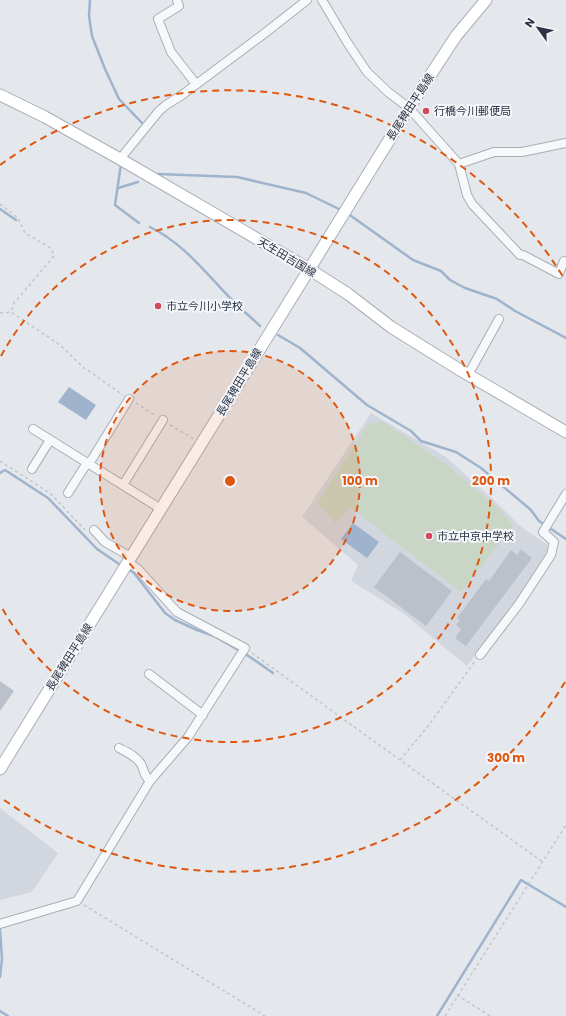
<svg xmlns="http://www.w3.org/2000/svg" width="566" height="1016" viewBox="0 0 566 1016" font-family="Poppins,'Noto Sans JP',sans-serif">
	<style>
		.built { fill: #d2d6de }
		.green { fill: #c9d6c5 }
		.water { fill: #9fb4cc }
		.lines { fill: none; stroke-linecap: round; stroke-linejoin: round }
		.stream { stroke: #9fb4cc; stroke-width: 2.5 }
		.building { fill: #bbc0ca }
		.street-casing { stroke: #a9aeb7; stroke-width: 10 }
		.secondary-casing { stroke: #a9aeb7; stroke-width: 13 }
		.path { stroke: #c2c5cb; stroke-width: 1.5; stroke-dasharray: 3 3; stroke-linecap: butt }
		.street { stroke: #f7f8fa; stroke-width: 8 }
		.secondary { stroke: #fff; stroke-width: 11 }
		.ring { fill: none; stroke: #df570f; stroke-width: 2; stroke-dasharray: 7 5 }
		.poi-dot { fill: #d1495b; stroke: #f4f6f9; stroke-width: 1.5 }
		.labels { text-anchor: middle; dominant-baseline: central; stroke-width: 4; stroke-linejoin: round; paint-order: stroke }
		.street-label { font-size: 11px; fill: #2b3445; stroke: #f4f6f9 }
		.poi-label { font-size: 11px; fill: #2b3445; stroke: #f4f6f9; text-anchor: start }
		.centre { fill: #df570f; stroke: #f4f6f9; stroke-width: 2 }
		.ring-label { font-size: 12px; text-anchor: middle; font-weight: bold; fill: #df570f; stroke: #f4f6f9; stroke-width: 4; stroke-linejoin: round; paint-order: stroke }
	</style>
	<rect width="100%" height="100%" fill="#e4e7ec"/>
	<g class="built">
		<polygon points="371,413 446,457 498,504 520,526 549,546 551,550 517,601 467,666 403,613 351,581 358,565 302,517"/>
		<polygon points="0,808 58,853 32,892 0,900"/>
	</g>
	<polygon class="green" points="383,422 447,465 498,508 513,526 461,592 350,507 336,524 317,503 368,424"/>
	<g class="water">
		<polygon points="69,387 96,405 86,420 58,402"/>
		<polygon points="353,523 379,542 367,558 341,539"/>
	</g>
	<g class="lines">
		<g class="stream">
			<polyline points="90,0 89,16 92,36 105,69 119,99 144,125"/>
			<polyline points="121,164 115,205 139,223"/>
			<polyline points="158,174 237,177 306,193 343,211"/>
			<polyline points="118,188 138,182"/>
			<polyline points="0,209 16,220"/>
			<polyline points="347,213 413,260 441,271 450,280 465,288 497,299 515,311 566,338"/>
			<path d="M150,227C185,244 208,276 235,303C243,311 252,318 260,326"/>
			<polyline points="278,335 300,348 367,405 411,431 421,441 456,452 481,468 531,510 539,521 566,539"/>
			<polyline points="0,473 5,470 48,498 97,549 122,566"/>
			<polyline points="128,569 134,573 165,613 175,620 197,630 214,636 247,655 273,673"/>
			<polyline points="0,930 2,959 0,977"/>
			<polyline points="0,1011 8,1016"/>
			<polyline points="437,1016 521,880 566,907"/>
		</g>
	</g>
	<g class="building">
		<polygon points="521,549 532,558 466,646 455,638 461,629 456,625 460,620 457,618 486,579 489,581 511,550 517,555"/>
		<polygon points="400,552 452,591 426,626 374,587"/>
		<polygon points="0,681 14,691 0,711"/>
	</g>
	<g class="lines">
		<g class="street-casing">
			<g id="street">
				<polyline points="177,0 179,6 158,19 171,52 196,84"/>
				<polyline points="322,0 347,42 367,72 388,92 409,108 459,164 467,195 472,204 520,255 523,255 559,274 564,261 566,262"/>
				<polyline points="120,159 159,111 166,105 182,95 265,33 307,0"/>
				<polyline points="459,164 494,152 522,152 566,143"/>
				<polyline points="468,375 499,319"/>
				<polyline points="33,429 161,509"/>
				<polyline points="89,464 129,399"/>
				<polyline points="32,469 50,440"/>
				<polyline points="123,485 163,420"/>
				<polyline points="68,493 87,463"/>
				<polyline points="94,530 105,542 131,557"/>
				<polyline points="480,655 519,604 551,555 554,542 543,532 566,494"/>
				<polyline points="149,674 203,715"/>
				<path d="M119,748C127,752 136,756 141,764C145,771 142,773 150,781"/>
				<polyline points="0,924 77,901 150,781 188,737 245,648 177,612 138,569 128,562"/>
			</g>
		</g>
		<g class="secondary-casing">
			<g id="secondary">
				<polyline points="0,95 45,117 120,159 309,269 348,294 391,327 460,370 566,432"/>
				<polyline points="0,769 409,108 456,36 486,0"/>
			</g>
		</g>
		<g class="path">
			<polyline points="0,204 18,218 25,233 51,248 54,256 14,303 11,312"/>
			<polyline points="0,313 11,312 60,345 83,367 123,395"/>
			<polyline points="136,403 156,416"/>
			<polyline points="170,425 194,439"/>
			<polyline points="0,461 51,494 85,530"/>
			<polyline points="252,653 400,760 543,862"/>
			<polyline points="400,760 429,725 475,661"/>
			<polyline points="84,905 265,1016"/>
			<polyline points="457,995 490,1016"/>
			<polyline points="445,1016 566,825"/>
		</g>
		<use href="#street" class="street"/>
		<use href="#secondary" class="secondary"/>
	</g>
	<circle cx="230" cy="481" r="130" fill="#df570f" fill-opacity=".12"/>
	<g class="ring">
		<circle cx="230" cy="481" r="130"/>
		<path d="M1 356A261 261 0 1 1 1 606"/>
		<path d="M565 682A391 391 0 0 1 0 797M0 165A391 391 0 0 1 565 280"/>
	</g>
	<g class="poi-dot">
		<circle cx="426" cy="111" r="4"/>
		<circle cx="158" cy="306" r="4"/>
		<circle cx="429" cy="536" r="4"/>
	</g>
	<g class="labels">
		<g class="street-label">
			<text transform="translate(410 107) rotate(-57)">長尾稗田平島線</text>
			<text transform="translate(287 257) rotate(31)">天生田吉国線</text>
			<text transform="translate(239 382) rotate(-59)">長尾稗田平島線</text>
			<text transform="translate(69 657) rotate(-58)">長尾稗田平島線</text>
		</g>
		<g class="poi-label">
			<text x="434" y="111">行橋今川郵便局</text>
			<text x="166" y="306">市立今川小学校</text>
			<text x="437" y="536">市立中京中学校</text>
		</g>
	</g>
	<circle cx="230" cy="481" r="6" class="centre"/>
	<g class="ring-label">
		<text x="360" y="485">100 m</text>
		<text x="491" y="485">200 m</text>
		<text x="506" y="762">300 m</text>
	</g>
	<g transform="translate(538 28) rotate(303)" stroke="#f4f6f9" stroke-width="3" paint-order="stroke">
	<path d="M0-3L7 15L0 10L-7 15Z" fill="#2b3445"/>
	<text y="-6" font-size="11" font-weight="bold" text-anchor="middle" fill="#2b3445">N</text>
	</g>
</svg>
